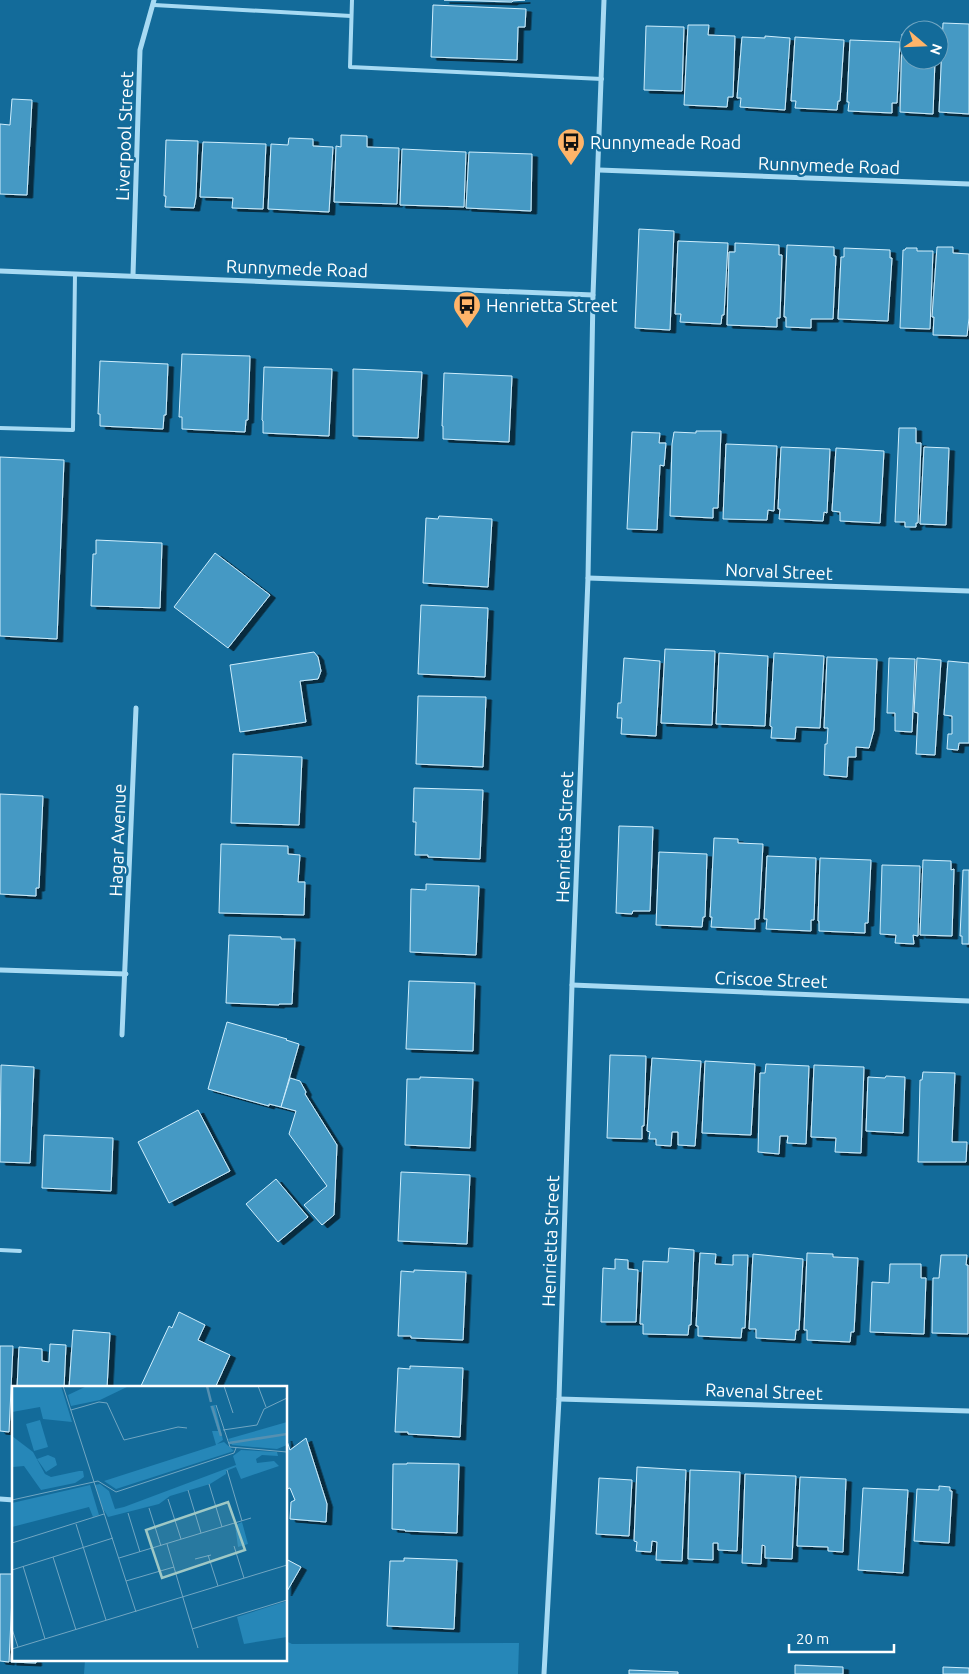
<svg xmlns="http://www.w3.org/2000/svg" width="969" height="1674" viewBox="0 0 969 1674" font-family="Ubuntu,sans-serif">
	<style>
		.green { fill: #2687b8 }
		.building { fill: #4599c4; stroke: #cfeefd; filter: url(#shadow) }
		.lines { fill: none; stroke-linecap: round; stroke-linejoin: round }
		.lane { stroke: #a7daf3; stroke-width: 4 }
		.street { stroke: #a7daf3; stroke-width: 5 }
		.labels { text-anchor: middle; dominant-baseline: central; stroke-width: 5; stroke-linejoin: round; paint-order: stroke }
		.street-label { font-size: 18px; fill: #fff; stroke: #136b9a }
		.poi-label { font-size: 18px; fill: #fff; stroke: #136b9a; text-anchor: start }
		.inset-river { fill: none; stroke: #5590b1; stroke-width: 2.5 }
		.inset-road { fill: none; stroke: #71a6c2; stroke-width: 1 }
		.view { fill: #9fc8c5; fill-opacity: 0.15; stroke: #9fc8c5; stroke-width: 2.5 }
		.inset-edge { fill: none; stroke: #fff; stroke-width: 2.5 }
	</style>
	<defs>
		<filter id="shadow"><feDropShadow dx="5.5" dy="3" stdDeviation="0" flood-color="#0009"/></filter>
	</defs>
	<rect width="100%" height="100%" fill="#136b9a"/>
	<polygon class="green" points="286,1641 292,1644 519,1643 518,1674 84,1674 85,1660 286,1660"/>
	<g class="building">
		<polygon points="444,0 525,0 513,1 512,2"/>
		<polygon points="433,5 526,9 525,27 518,27 517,60 431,57"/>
		<polygon points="943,23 969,24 969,114 939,112"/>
		<polygon points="688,25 709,25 708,35 735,36 733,97 728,97 727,107 684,105"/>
		<polygon points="646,26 684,27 682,91 644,90"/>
		<polygon points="902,34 909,35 909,60 935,60 933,114 900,112"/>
		<polygon points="765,36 790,38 785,110 740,107 741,98 737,98 742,37 765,38"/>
		<polygon points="795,37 844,40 840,101 838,101 837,110 795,108 796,101 791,101"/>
		<polygon points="850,40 900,42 897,103 892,103 892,113 848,111 849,102 847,102"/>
		<polygon points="12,99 32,100 27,195 0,194 0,124 10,125"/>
		<polygon points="341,135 367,136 367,147 399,148 397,204 334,202 336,146 341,147"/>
		<polygon points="289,138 313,139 313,146 333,147 329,212 268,209 271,144 288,145"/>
		<polygon points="166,140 198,141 196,197 194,208 165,207 166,196 164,196"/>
		<polygon points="203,142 266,144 263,209 232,208 233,198 200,197"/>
		<polygon points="402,149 466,152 464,207 400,205"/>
		<polygon points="469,152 532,154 531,211 466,208"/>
		<polygon points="639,229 674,231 670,330 635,328"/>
		<polygon points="678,241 728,243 724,315 722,315 721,324 680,322 681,314 675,314"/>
		<polygon points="735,243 779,245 779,255 782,255 780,318 777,318 777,327 727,325 729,252 735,252"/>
		<polygon points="787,245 834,247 834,256 836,256 833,319 811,319 811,328 786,327 786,317 784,317"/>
		<polygon points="937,247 953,247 953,253 969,254 969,318 967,336 933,335 934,317 932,317"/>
		<polygon points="844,248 890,250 890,258 892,258 888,321 838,319 841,257 844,257"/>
		<polygon points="906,248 917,248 917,251 933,251 930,329 900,328 903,250 905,250"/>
		<polygon points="182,354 250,356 248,420 246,420 245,432 182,429 182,417 179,417"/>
		<polygon points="100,361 168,364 166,415 164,415 163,429 100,426 100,414 98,414"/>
		<polygon points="264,367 332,369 329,436 263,433 263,421 262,420"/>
		<polygon points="353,369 422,372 418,438 353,436"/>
		<polygon points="444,373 512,376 509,442 443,439 443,426 442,426"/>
		<polygon points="899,428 916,428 916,443 921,443 918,523 916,523 916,527 905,527 905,522 895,522"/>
		<polygon points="696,431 721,431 718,508 713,508 713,518 670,516 672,444 674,432 696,433"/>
		<polygon points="632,432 660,433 659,443 666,443 664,466 660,465 657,530 627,529"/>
		<polygon points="726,444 777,446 774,511 768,510 767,520 723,519"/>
		<polygon points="781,447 830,449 827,513 824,512 823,521 779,519 780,509 778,509"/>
		<polygon points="924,447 949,448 946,525 920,524"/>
		<polygon points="836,448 884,451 880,523 840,521 840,512 832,511"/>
		<polygon points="0,457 64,460 57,639 0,636"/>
		<polygon points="439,516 492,519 488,587 423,583 426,518 438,519"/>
		<polygon points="96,540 162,543 160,608 91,606 93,554 96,554"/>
		<polygon points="215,553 270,595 228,648 174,607"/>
		<polygon points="421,605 488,608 485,677 418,674"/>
		<polygon points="665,649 715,651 712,725 661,723"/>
		<polygon points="314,652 318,657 321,671 318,679 300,681 306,722 240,732 230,665"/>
		<polygon points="719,653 768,656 765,726 716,724"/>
		<polygon points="774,653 824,656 820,728 796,727 795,739 771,738 772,727 770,726"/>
		<polygon points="827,657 877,659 874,730 869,748 856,747 856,757 848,757 847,777 824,775 825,744 827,744 828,728 824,728"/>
		<polygon points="624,658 660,661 656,736 621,734 622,718 617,718 618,703 621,703"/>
		<polygon points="889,658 915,659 912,732 895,731 895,713 887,713"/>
		<polygon points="917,658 941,660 935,755 916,754 918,713 914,712"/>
		<polygon points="948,661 969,663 969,743 959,743 958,750 947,749 948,734 952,734 952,716 944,715"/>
		<polygon points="418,696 486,697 483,767 416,764"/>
		<polygon points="233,754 302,757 299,825 231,823"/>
		<polygon points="414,788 483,790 480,859 428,857 428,855 415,855 416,822 413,822"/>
		<polygon points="0,794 43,796 39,888 36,888 36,896 0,894"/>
		<polygon points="619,826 653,827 650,911 633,911 632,914 616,913"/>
		<polygon points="714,838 738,839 738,843 763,844 759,919 755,919 755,929 711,927 712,917 710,917"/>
		<polygon points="221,844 288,846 288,854 300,855 298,882 305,882 304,915 219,913"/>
		<polygon points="659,852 707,854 705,917 703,917 702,927 656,925"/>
		<polygon points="767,856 816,858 814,920 811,920 811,931 766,929 767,919 764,919"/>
		<polygon points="820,858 871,860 868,923 865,923 865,933 819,931 819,921 818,921"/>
		<polygon points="923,860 951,861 951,870 954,869 952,936 920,935"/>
		<polygon points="882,865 920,866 918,936 913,935 914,944 895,943 896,935 880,934"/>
		<polygon points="963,870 969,870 969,944 962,944 962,936 960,936"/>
		<polygon points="426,884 479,886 476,955 410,952 411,889 426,890"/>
		<polygon points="229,935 281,937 281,939 295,939 292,1004 279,1004 279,1005 226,1003"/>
		<polygon points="409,981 475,983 473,1051 406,1049"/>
		<polygon points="227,1022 287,1039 286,1040 299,1044 281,1107 269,1104 269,1106 208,1089"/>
		<polygon points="610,1055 646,1056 644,1126 642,1126 642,1139 607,1138"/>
		<polygon points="652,1058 701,1061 695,1146 678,1145 678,1132 672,1132 671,1146 656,1145 656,1139 649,1139 650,1132 647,1131"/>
		<polygon points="705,1061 755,1064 751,1135 702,1133"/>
		<polygon points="766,1064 809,1066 806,1144 787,1143 788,1136 780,1136 779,1154 758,1152 760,1073 765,1073"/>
		<polygon points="1,1065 34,1067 30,1163 0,1162"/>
		<polygon points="814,1065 864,1067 861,1153 835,1152 836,1138 811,1137"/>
		<polygon points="923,1072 955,1073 952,1142 967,1142 966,1162 918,1162 920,1080 922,1080"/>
		<polygon points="886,1076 905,1077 903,1133 866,1131 868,1077 885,1078"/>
		<polygon points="420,1077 473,1079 470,1148 405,1145 407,1079 420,1079"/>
		<polygon points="290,1078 300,1081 306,1092 305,1094 337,1145 334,1215 322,1225 304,1205 327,1186 289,1134 296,1111 281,1107"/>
		<polygon points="198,1110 230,1171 169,1203 138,1142"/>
		<polygon points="44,1135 113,1138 111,1191 42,1188"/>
		<polygon points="401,1172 470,1175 467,1244 398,1241"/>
		<polygon points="276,1179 308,1217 278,1242 246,1204"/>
		<polygon points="669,1248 694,1250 691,1325 689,1325 688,1335 643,1334 643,1324 640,1324 643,1261 668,1262"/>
		<polygon points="700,1253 716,1254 715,1264 733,1265 733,1255 748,1255 745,1328 742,1328 741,1338 698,1336 698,1326 696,1326"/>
		<polygon points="807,1253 833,1254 833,1257 858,1258 854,1332 851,1332 850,1342 807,1340 807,1330 804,1330"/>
		<polygon points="753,1254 803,1259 799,1330 796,1330 795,1340 756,1338 756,1329 749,1329"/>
		<polygon points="941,1255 967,1255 966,1265 968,1265 968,1334 932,1333 933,1278 939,1278"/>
		<polygon points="615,1259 628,1260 628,1269 638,1270 636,1322 601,1322 603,1268 615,1269"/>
		<polygon points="890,1264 921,1264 921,1278 926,1278 924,1334 870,1332 872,1282 889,1283"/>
		<polygon points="414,1270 466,1272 463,1340 411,1338 411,1336 398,1336 401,1271 414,1272"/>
		<polygon points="179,1312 205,1325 198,1340 230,1355 215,1388 140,1388 169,1326 172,1328"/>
		<polygon points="73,1330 110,1333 107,1388 69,1388"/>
		<polygon points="50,1344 66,1345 64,1388 17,1388 19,1347 42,1349 42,1361 49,1362"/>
		<polygon points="0,1346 13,1346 9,1432 0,1431"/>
		<polygon points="410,1366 463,1368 460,1437 408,1434 408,1432 395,1432 398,1368 410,1369"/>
		<polygon points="286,1438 290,1450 306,1438 327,1504 326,1522 290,1519 291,1502 295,1500 290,1488 286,1489"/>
		<polygon points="407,1463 459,1464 457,1533 405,1531 405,1530 392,1529 393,1464 407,1464"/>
		<polygon points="637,1467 686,1470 682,1561 656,1560 657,1542 652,1541 651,1552 636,1551 637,1542 634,1541"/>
		<polygon points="690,1470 740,1472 737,1551 718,1550 718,1543 713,1543 713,1560 688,1559"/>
		<polygon points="745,1474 796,1476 792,1559 765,1558 765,1546 762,1545 761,1564 742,1563"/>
		<polygon points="800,1477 846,1479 843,1552 828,1551 828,1547 797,1546"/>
		<polygon points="599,1478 632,1480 629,1536 596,1534"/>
		<polygon points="939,1486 950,1487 950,1491 952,1491 949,1543 914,1541 917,1489 939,1490"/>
		<polygon points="863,1488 908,1490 903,1573 858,1570"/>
		<polygon points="404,1558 457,1560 454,1629 387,1626 390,1561 404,1561"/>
		<polygon points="286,1559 301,1567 286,1593"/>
		<polygon points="0,1574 13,1574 9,1662 0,1661"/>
		<polygon points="14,1608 14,1660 36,1660 36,1663 11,1662"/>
		<polygon points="795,1665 843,1667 843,1674 795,1674"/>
		<polygon points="943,1667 969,1668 969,1674 943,1674"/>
		<polygon points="629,1670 678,1672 678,1674 629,1674"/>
	</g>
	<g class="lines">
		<g class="lane">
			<polyline points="352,0 350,67 602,79"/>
			<polyline points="154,5 351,16"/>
			<polyline points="0,428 73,430 75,274"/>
			<polyline points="0,1250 20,1251"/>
		</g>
		<g class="street">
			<polyline points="599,170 969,184"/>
			<polyline points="0,271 593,295"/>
			<polyline points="133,275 140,50 154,0"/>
			<polyline points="588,578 969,591"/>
			<polyline points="0,970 126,974"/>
			<polyline points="572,985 969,1001"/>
			<polyline points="122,1035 136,708"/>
			<polyline points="559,1399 969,1411"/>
			<polyline points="0,1499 14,1500"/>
			<polyline points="544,1674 559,1399 572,985 588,578 593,295 604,0"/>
		</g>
	</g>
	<defs>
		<g id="bus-pin" transform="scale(1.4375)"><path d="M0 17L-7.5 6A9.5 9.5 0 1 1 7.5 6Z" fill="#ffb469" stroke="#136b9a"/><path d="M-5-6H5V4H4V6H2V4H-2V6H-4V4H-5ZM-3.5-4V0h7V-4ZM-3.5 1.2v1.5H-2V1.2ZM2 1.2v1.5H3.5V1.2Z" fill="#111"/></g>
	</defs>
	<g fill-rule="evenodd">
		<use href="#bus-pin" x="571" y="142"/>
		<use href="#bus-pin" x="467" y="305"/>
	</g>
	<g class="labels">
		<g class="street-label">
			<text transform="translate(124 136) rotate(-88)">Liverpool Street</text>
			<text transform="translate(829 165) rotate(2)">Runnymede Road</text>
			<text transform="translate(297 268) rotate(2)">Runnymede Road</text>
			<text transform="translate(779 571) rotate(2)">Norval Street</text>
			<text transform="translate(564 837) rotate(-88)">Henrietta Street</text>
			<text transform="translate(117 840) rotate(-88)">Hagar Avenue</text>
			<text transform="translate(771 979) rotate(2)">Criscoe Street</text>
			<text transform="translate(550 1241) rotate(-88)">Henrietta Street</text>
			<text transform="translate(764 1391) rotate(2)">Ravenal Street</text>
		</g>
		<g class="poi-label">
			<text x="590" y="142">Runnymeade Road</text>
			<text x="486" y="305">Henrietta Street</text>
		</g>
	</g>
	<g transform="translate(12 1386)">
		<rect width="275" height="275" fill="#136b9a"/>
		<path d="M0,0H49L60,36L31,33L28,21L0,26ZM75,0H117L88,14L59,20L56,9ZM203,19L211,54L205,58L212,56L222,65L104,103L92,95L204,59L200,45H206L198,20ZM28,34L36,61L22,65L14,38ZM275,36V59L265,63L220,59L216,53ZM0,50L21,66L33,88L39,91L67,85H71L72,91L63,97L29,104L12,80L1,81ZM229,64L265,66L266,70L250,69L244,73L245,77L262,75L267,80L229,93L224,81L214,85V88L198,98L158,110L147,118L96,131L90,121L83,99L88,98L97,105L103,123L112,121L224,79L221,70ZM36,69L43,72L45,79L34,86L25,73ZM78,99L87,129L81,131L77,121L0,141V117ZM230,136L236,158L226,161L223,139ZM275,215V251L232,258L225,231Z" fill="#2687b8"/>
		<path class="inset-river" d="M195,0L199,16M200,20L209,50M217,57L275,48"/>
		<path class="inset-road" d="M51,0L124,226M212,0L221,27M246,0L254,21M204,19L218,61L275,66M59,24L87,16L95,17L112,54L166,41L175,42M211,44L245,39L252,23L275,12M215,84L230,135M197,98L210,141M176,104L189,147M156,113L169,153M0,114L86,95L104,106L222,67L224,62M137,122L149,160M116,127L128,166M64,138L94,234M0,157L92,128M155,158L186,262M222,160L232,192M196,169L206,200M41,171L64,244M107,172L239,132M183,173L199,169M11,180L33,253M0,184L101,152M114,195L162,181M0,243L6,261M180,243L275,214M0,263L275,179"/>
		<path class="view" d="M216,116L233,164L150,192L134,144Z"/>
		<rect width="275" height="275" class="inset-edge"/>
	</g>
	<g transform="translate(924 45) rotate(109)"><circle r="24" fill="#136b9a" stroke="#71a6c2"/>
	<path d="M0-4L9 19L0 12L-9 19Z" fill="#ffb469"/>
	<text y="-8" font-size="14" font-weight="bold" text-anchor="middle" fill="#ffffff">N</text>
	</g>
	<path d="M789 1644v8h105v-8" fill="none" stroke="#ffffff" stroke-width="2.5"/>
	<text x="796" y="1644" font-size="15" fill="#ffffff" stroke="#136b9a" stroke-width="4" paint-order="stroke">20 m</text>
</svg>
